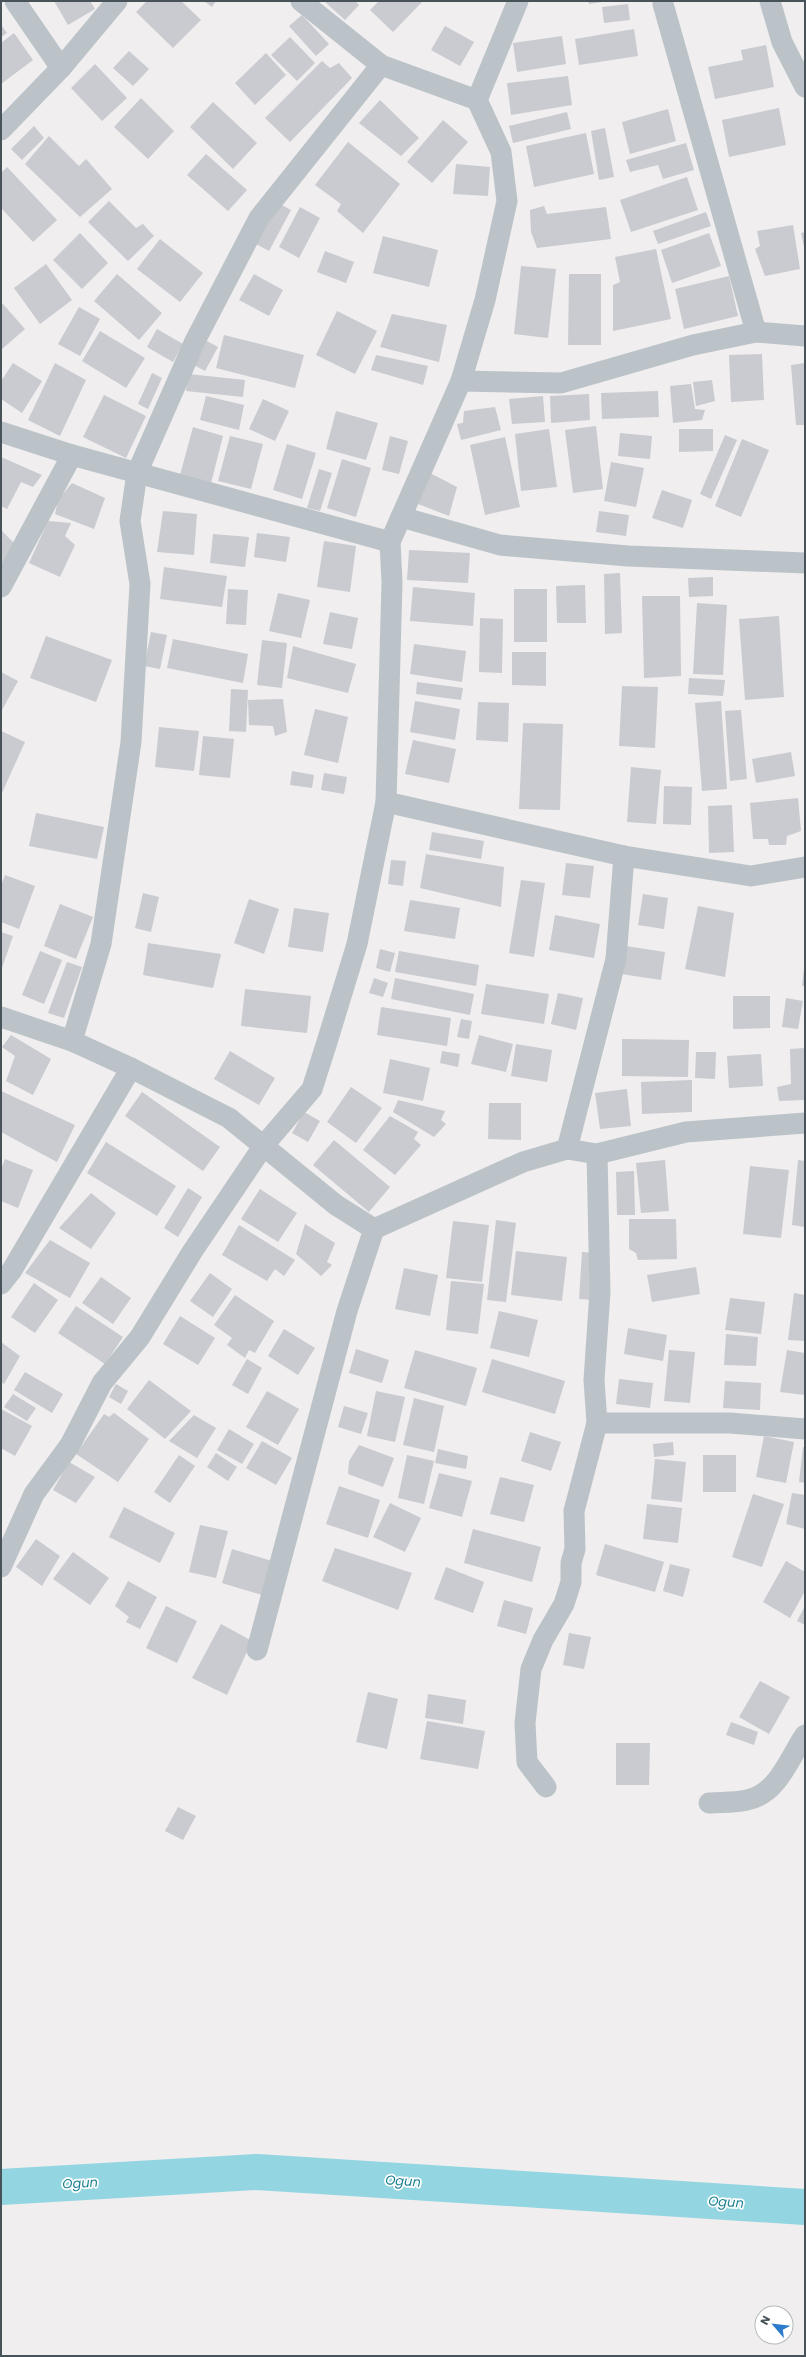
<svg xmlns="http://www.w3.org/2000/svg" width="806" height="2357" viewBox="0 0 806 2357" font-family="Poppins,sans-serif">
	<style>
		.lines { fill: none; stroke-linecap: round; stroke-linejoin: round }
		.river { stroke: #93d6e2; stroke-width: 36 }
		.building { fill: #c9cbd0 }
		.street { stroke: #bbc3c9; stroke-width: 21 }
		.labels { text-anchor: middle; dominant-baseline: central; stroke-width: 3.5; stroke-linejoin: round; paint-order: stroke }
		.water-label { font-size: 13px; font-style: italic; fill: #1a8092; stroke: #fff }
	</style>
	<rect width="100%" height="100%" fill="#f0eeee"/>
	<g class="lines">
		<polyline class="river" points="1,2187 257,2172 805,2207"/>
	</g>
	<g class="building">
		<polygon points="54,1 90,1 95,9 68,25"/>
		<polygon points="147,1 181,1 201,20 173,48 136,12"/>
		<polygon points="204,1 216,1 212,7"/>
		<polygon points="324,1 355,1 359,5 345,20"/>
		<polygon points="379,1 423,1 393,32 370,10"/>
		<polygon points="588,1 602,1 602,2 589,4"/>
		<polygon points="628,4 630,20 604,23 602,7"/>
		<polygon points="302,15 329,44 316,56 289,26"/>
		<polygon points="1,25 7,33 1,37"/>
		<polygon points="445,26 474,42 460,66 431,50"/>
		<polygon points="634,29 638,56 579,65 575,39"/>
		<polygon points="14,33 33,60 1,84 1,43"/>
		<polygon points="562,36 566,64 517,72 513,43"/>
		<polygon points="290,37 315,63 297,81 271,55"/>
		<polygon points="766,45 774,87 715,99 708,67 743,60 741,50"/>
		<polygon points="129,51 149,69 133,86 113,68"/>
		<polygon points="266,53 286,75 255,105 235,83"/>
		<polygon points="322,61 330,68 339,63 352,78 290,142 265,118"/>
		<polygon points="95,64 127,98 102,121 71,88"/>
		<polygon points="568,76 572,105 511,115 507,83"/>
		<polygon points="141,98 174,131 148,159 114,127"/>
		<polygon points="380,100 419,138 401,156 359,123"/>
		<polygon points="213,102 257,143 233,169 190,127"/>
		<polygon points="779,108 786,145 729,157 722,120"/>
		<polygon points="668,109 676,141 630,154 622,122"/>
		<polygon points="567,112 571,129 513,143 509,126"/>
		<polygon points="443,120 468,142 432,183 407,162"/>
		<polygon points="34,126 44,138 22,160 11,149"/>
		<polygon points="605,128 614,177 599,180 591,131"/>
		<polygon points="586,133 594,174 534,187 526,146"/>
		<polygon points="49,136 79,166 86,159 112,189 80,217 25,164"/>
		<polygon points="348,142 400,184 363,233 337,211 341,204 315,185"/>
		<polygon points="686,143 694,170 663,179 658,165 630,172 626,160"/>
		<polygon points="206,154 247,190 228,211 187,175"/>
		<polygon points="456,164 490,167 488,196 453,194"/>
		<polygon points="7,167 57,220 33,242 1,208 1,173"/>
		<polygon points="687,177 698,210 631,232 620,200"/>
		<polygon points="109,201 136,228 143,224 154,236 128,261 88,222"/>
		<polygon points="278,203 291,210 269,251 256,244"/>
		<polygon points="544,206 547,214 606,207 611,239 537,248 531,232 530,210"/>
		<polygon points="300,207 320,218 299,258 279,247"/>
		<polygon points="706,212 711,226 658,244 653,231"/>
		<polygon points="793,225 800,269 765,276 755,249 760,246 757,231"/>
		<polygon points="805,232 805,247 804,247 801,233"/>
		<polygon points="80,233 108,263 82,289 53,260"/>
		<polygon points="709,233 721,266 672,283 661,250"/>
		<polygon points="383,236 438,250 429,287 373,273"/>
		<polygon points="160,239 203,273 180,302 137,269"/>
		<polygon points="656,249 671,319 613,331 613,285 620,282 615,257"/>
		<polygon points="325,251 354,262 346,283 317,272"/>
		<polygon points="46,264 72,300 40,324 14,288"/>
		<polygon points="521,266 556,269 548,338 514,334"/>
		<polygon points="117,274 162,313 139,340 94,301"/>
		<polygon points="254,274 283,290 269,316 239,300"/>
		<polygon points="569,274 601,274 601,345 568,345"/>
		<polygon points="729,276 738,316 684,329 675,289"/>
		<polygon points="2,303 25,329 1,350 1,304"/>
		<polygon points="79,307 100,319 80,356 58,344"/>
		<polygon points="337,311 377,331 355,374 316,355"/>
		<polygon points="392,314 447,325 439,362 380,347"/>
		<polygon points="157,329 183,344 173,362 147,347"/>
		<polygon points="100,331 145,358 126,388 82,361"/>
		<polygon points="224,335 304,355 295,388 216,368"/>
		<polygon points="205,340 218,347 205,371 192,364"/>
		<polygon points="762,354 764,400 731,402 729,355"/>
		<polygon points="376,355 428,366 423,385 371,370"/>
		<polygon points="13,363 42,381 22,413 1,399 1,381"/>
		<polygon points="55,363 86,380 60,436 28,420"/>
		<polygon points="805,363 805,425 796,425 791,365"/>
		<polygon points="152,373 162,378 148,409 138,404"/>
		<polygon points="188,374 245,380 243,397 186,391"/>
		<polygon points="712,380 715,401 696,406 693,382"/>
		<polygon points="691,384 695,409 705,410 702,420 673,423 670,386"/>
		<polygon points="658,391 659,417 602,419 601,393"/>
		<polygon points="589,394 590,420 551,423 550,396"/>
		<polygon points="104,395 146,416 126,458 83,437"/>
		<polygon points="206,396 244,405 239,430 200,420"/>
		<polygon points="543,396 545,422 512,424 509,399"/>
		<polygon points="263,399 289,411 275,441 249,429"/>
		<polygon points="495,407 501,430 461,440 457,424 463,423 464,411"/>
		<polygon points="336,411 378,423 366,460 326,449"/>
		<polygon points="596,426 603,489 573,493 565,430"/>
		<polygon points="193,427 223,436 211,483 180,475"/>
		<polygon points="549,429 557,487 521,491 515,434"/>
		<polygon points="679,429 713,429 713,451 679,452"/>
		<polygon points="620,433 652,436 650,459 618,456"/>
		<polygon points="725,435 737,440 711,499 700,494"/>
		<polygon points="230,436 263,444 251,489 218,481"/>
		<polygon points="390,436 408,441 399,474 382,470"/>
		<polygon points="505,437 520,507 485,515 470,445"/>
		<polygon points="742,439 769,450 741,517 715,506"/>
		<polygon points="287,444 316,453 302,499 273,490"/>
		<polygon points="1,457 42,475 33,487 21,482 7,509 1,506"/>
		<polygon points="342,459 371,468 356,517 327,508"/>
		<polygon points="611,462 644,468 636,507 604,501"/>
		<polygon points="319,469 332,473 320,511 307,508"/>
		<polygon points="430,473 457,487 449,516 418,504"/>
		<polygon points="72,483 105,498 94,529 55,514 58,500"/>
		<polygon points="662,490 692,500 683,528 652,518"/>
		<polygon points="163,511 197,514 194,555 157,552"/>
		<polygon points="599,511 629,515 626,536 596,532"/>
		<polygon points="48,521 71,523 65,536 75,545 60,577 29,563"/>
		<polygon points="1,530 14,543 1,565"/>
		<polygon points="257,533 290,537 286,562 254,557"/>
		<polygon points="213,534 249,537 245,567 210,563"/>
		<polygon points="324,541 356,546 350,592 317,587"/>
		<polygon points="409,550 470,553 468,583 407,580"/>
		<polygon points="164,567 227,576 222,607 160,599"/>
		<polygon points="620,573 622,633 605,634 604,574"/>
		<polygon points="713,577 713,596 689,597 688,578"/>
		<polygon points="585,585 586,623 557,623 556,586"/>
		<polygon points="413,587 475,593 473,626 410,621"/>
		<polygon points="228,589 248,590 246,625 226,624"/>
		<rect x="514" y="589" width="33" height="53"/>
		<polygon points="278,593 310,600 301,638 269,631"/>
		<polygon points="642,596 680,596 681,676 644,678"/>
		<polygon points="697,603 727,605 723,675 693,674"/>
		<polygon points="330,612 358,618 352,649 323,644"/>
		<polygon points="779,616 784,697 745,700 739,619"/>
		<polygon points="480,618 503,619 502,673 479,672"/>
		<polygon points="151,632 167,635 160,669 144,666"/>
		<polygon points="46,636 112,660 96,702 30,678"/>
		<polygon points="173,639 248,654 243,683 167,668"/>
		<polygon points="262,640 287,643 282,688 257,685"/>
		<polygon points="414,644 466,651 462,682 410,674"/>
		<polygon points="293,646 356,664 348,693 287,678"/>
		<polygon points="512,652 546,652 546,686 512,685"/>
		<polygon points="1,672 18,681 2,710 1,709"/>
		<polygon points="689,678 725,680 723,696 688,694"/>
		<polygon points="417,682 463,688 461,700 416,694"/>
		<polygon points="622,686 658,687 655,748 619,746"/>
		<polygon points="231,689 248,690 246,732 229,731"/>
		<polygon points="283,699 287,732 275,736 273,726 249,725 248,700"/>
		<polygon points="415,701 460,709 455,740 410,732"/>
		<polygon points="721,701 727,789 702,791 695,703"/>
		<polygon points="478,702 509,703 508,742 476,740"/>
		<polygon points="315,709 348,717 338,763 304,755"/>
		<polygon points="741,710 747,779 730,781 725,711"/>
		<polygon points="523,723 563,724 560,810 519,809"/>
		<polygon points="159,727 199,731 194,771 155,767"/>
		<polygon points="1,731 25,742 1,795"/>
		<polygon points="203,736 234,739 230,778 199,775"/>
		<polygon points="413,740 456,749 449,783 405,774"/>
		<polygon points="791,752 795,776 756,783 752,759"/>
		<polygon points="631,767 661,770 656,824 627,822"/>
		<polygon points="292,771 314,775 312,788 290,785"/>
		<polygon points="324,773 347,777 344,794 321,790"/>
		<polygon points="664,786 692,787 691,825 663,824"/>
		<polygon points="798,798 801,831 787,836 786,845 769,845 768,839 753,839 750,803"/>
		<polygon points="732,805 734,852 709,853 708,806"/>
		<polygon points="36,813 104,827 97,859 29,846"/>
		<polygon points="432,832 484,841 481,859 429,850"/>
		<polygon points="426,854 504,867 501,907 420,888"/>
		<polygon points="391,860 406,861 403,886 388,884"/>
		<polygon points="566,863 594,866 590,898 562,895"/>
		<polygon points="5,875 35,886 19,929 1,922 1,886"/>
		<polygon points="521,880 545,883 534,957 509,953"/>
		<polygon points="143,893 159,897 151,932 135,928"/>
		<polygon points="643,894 668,898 664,929 638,925"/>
		<polygon points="249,899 279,909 264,954 234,943"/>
		<polygon points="410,900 460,908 455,939 404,931"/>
		<polygon points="60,904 93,917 76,959 44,946"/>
		<polygon points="698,906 734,913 725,977 685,969"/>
		<polygon points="294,908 329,913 323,952 288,947"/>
		<polygon points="555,915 600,924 594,958 549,950"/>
		<polygon points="1,932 13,936 1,971"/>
		<polygon points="148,943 221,954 213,988 143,975"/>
		<polygon points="626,946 665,952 661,980 621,974"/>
		<polygon points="380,949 395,953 390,972 376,968"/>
		<polygon points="40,951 62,960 44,1004 22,995"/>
		<polygon points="399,951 479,965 476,986 395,972"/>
		<polygon points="67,962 82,967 64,1018 48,1013"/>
		<polygon points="804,968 805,968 805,986 802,986"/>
		<polygon points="374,978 388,983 383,997 369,993"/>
		<polygon points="395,978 474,994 470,1015 391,999"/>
		<polygon points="486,984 549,994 544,1024 481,1014"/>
		<polygon points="245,989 311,996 307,1033 241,1026"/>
		<polygon points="558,993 583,998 576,1030 551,1024"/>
		<polygon points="733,996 770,996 770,1028 733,1029"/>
		<polygon points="786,998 803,1001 798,1029 782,1027"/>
		<polygon points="381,1007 451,1018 447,1046 377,1035"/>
		<polygon points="461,1019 472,1021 469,1039 457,1037"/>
		<polygon points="11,1035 51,1059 33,1095 6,1081 15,1056 2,1047"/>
		<polygon points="479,1035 513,1044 506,1072 471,1064"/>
		<polygon points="622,1039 689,1040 688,1077 622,1076"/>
		<polygon points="516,1044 552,1050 547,1082 511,1076"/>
		<polygon points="805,1048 805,1100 779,1101 777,1087 791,1084 790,1049"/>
		<polygon points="230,1051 275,1078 259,1105 214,1079"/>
		<polygon points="442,1051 460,1054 458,1067 440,1063"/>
		<polygon points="696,1052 716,1052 715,1079 695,1078"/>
		<polygon points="761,1054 763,1086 729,1088 727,1056"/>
		<polygon points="390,1059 430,1068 423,1101 383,1093"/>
		<polygon points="692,1080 692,1112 642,1114 641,1082"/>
		<polygon points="351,1087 382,1108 356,1143 327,1122"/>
		<polygon points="627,1089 631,1126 600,1129 595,1093"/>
		<polygon points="1,1091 75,1125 57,1162 1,1132"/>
		<polygon points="142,1092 220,1147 203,1171 125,1116"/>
		<polygon points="398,1100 445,1111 441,1120 446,1124 434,1137 393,1112"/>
		<polygon points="489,1103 521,1103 521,1140 488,1139"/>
		<polygon points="304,1112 320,1121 308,1142 292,1133"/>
		<polygon points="390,1116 418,1132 414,1139 421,1145 395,1175 363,1150"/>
		<polygon points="334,1140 390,1187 369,1212 313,1165"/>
		<polygon points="106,1142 176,1186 157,1216 87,1173"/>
		<polygon points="5,1159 33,1170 18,1208 1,1201 1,1169"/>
		<polygon points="665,1160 669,1211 641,1213 636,1163"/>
		<polygon points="798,1160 805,1161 805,1227 792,1225"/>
		<polygon points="750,1166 789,1170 781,1238 743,1234"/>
		<polygon points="634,1171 635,1215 617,1215 616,1172"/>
		<polygon points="188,1188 202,1197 178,1237 164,1228"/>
		<polygon points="260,1189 297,1213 278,1242 241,1219"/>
		<polygon points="91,1193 116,1213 91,1249 59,1228"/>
		<polygon points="629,1219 676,1219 677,1259 638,1260 636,1253 629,1249"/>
		<polygon points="496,1220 516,1223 506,1302 487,1300"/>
		<polygon points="453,1221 489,1225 482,1282 446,1278"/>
		<polygon points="305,1224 335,1243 327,1262 332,1265 321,1276 296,1254"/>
		<polygon points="239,1225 295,1260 284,1276 275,1269 267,1281 222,1255"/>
		<polygon points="50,1240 90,1263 70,1298 25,1273"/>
		<polygon points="516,1251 567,1257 562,1301 511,1295"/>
		<polygon points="582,1252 597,1253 594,1300 579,1299"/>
		<polygon points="696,1267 700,1294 652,1302 647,1275"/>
		<polygon points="404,1268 438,1275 430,1316 395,1309"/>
		<polygon points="210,1273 232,1289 213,1317 190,1301"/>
		<polygon points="101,1277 131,1298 113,1324 82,1303"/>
		<polygon points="451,1281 484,1284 478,1334 446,1330"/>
		<polygon points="34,1283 58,1300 35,1333 11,1317"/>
		<polygon points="794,1293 805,1295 805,1341 788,1340"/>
		<polygon points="235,1295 274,1321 255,1353 249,1350 245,1358 227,1345 232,1338 214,1325"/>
		<polygon points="730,1298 765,1302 761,1334 725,1330"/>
		<polygon points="76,1306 123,1337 105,1364 58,1333"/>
		<polygon points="499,1311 538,1320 529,1357 490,1348"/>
		<polygon points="180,1316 215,1338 198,1365 163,1344"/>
		<polygon points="628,1328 667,1335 663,1361 624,1354"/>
		<polygon points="284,1329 315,1348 298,1375 268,1356"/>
		<polygon points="726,1334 758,1337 756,1366 724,1365"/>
		<polygon points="1,1342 20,1356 4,1384 1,1382"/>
		<polygon points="356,1349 389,1360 382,1383 349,1373"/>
		<polygon points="415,1350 477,1368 466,1406 404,1388"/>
		<polygon points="669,1350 695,1352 690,1403 664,1401"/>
		<polygon points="787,1350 805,1353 805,1395 780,1392"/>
		<polygon points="247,1359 262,1368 248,1394 232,1385"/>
		<polygon points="492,1359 565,1381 555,1414 482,1392"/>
		<polygon points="25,1372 63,1394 52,1413 14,1390"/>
		<polygon points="619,1379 653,1383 650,1408 616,1404"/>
		<polygon points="149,1380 191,1411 165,1439 127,1409"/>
		<polygon points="725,1381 761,1383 760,1410 723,1408"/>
		<polygon points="116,1384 128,1391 121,1404 109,1397"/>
		<polygon points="267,1391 299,1409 278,1445 246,1427"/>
		<polygon points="376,1391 405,1397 395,1442 367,1436"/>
		<polygon points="13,1394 36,1408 27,1421 4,1407"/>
		<polygon points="414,1398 444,1406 434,1452 403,1445"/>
		<polygon points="344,1406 368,1413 361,1434 338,1427"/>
		<polygon points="1,1409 32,1426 15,1456 1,1448"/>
		<polygon points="114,1413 149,1439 118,1482 76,1454 104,1414 109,1417"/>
		<polygon points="194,1415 216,1428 197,1458 169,1441"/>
		<polygon points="229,1429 254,1444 242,1464 217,1450"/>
		<polygon points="530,1432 561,1442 551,1471 521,1461"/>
		<polygon points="764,1436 794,1442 786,1483 756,1477"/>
		<polygon points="262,1441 292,1458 276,1485 246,1468"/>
		<polygon points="673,1442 674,1455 654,1457 653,1444"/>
		<polygon points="359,1445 394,1458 383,1487 348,1474 349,1461"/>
		<polygon points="803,1447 805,1447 805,1483 799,1482"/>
		<polygon points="438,1449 468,1456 466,1469 435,1463"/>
		<polygon points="216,1453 237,1467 228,1481 207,1467"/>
		<polygon points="179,1455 195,1466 170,1503 154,1492"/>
		<polygon points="407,1455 434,1461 424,1504 398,1498"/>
		<rect x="703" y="1455" width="33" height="37"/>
		<polygon points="655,1459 686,1462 682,1502 651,1499"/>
		<polygon points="69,1462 95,1477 76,1503 53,1490"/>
		<polygon points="439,1473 472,1481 462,1517 429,1508"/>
		<polygon points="500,1477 534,1485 524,1522 490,1514"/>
		<polygon points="339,1486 380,1500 368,1538 326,1524"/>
		<polygon points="792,1493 805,1495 805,1529 786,1524"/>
		<polygon points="753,1494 784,1504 762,1567 732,1557"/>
		<polygon points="390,1503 421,1518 405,1552 373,1537"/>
		<polygon points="647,1504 682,1508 678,1543 643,1539"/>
		<polygon points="124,1507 175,1533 160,1563 109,1537"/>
		<polygon points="200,1525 228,1531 216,1578 189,1572"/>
		<polygon points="473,1529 541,1547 532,1582 464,1563"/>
		<polygon points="36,1539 60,1556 42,1586 16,1567"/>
		<polygon points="605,1544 664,1562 655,1592 596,1575"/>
		<polygon points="335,1548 412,1573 398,1610 322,1581"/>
		<polygon points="232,1549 272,1561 262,1595 222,1583"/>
		<polygon points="73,1552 109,1578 90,1605 53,1579"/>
		<polygon points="786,1561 805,1572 805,1591 790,1618 763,1602"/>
		<polygon points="670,1564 690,1569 683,1597 663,1591"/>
		<polygon points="446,1567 484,1582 473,1613 434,1599"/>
		<polygon points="128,1581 157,1597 140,1629 126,1622 129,1617 115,1606"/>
		<polygon points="504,1600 533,1608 526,1634 497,1626"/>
		<polygon points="166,1606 197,1621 177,1663 146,1648"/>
		<polygon points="805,1606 805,1625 797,1621"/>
		<polygon points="221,1624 252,1641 227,1695 192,1678"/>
		<polygon points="569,1633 591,1637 584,1669 563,1665"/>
		<polygon points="760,1681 790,1697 769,1734 739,1717"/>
		<polygon points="368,1692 398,1699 387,1749 356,1742"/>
		<polygon points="428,1694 466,1700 463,1724 425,1718"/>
		<polygon points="427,1721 485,1731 478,1769 420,1759"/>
		<polygon points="731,1722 758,1732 754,1745 726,1735"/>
		<polygon points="616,1743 650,1743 649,1785 616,1785"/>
		<polygon points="178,1807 196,1816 183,1840 165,1831"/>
	</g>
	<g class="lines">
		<g class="street">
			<polyline points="15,1 61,68"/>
			<polyline points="770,1 782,42 805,87"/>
			<polyline points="663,4 756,332"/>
			<polyline points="477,100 518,1"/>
			<polyline points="1,130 61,68 117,1"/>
			<polyline points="461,381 561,383 693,345 756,332 805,336"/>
			<polyline points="1,432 72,455 390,542"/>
			<polyline points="401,517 500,545 628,556 805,563"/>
			<polyline points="1,587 72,455"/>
			<polyline points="386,802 624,856 751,876 805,867"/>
			<polyline points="1,1017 72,1041 131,1068 229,1118 336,1205 374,1229 347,1311 257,1650"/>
			<polyline points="72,1041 101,944 131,742 140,584 130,521 137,473 195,341 259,218 381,65"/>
			<polyline points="567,1149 616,959 624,856"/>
			<polyline points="374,1229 523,1162 567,1149 597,1154 686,1132 805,1123"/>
			<polyline points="1,1284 12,1270 131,1068"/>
			<polyline points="597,1423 730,1423 805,1429"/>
			<polyline points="1,1567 34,1494 70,1445 102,1383 140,1337 192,1252 264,1145 312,1089 327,1042 357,944 386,802 392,582 390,542 461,381 485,300 507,201 501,152 477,100 381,65 301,1"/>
			<polyline points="546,1787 527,1762 525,1723 531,1669 543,1640 564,1604 571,1582 571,1563 575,1549 574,1511 597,1423 594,1380 600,1292 597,1154"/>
			<path d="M709,1803C721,1802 735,1803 747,1800C778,1794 789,1758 805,1735"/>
		</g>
	</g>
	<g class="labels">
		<g class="water-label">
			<text transform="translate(403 2181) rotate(4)">Ogun</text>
			<text transform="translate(80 2183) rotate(-3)">Ogun</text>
			<text transform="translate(726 2202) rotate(4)">Ogun</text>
		</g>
	</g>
	<rect width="806" height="2357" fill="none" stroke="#485259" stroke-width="4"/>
	<g transform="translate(774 2325) rotate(298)"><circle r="19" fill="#ffffff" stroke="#b6babd"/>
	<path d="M0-3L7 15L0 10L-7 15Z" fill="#2c7bcc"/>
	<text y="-6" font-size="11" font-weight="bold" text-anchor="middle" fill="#485259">N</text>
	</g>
</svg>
